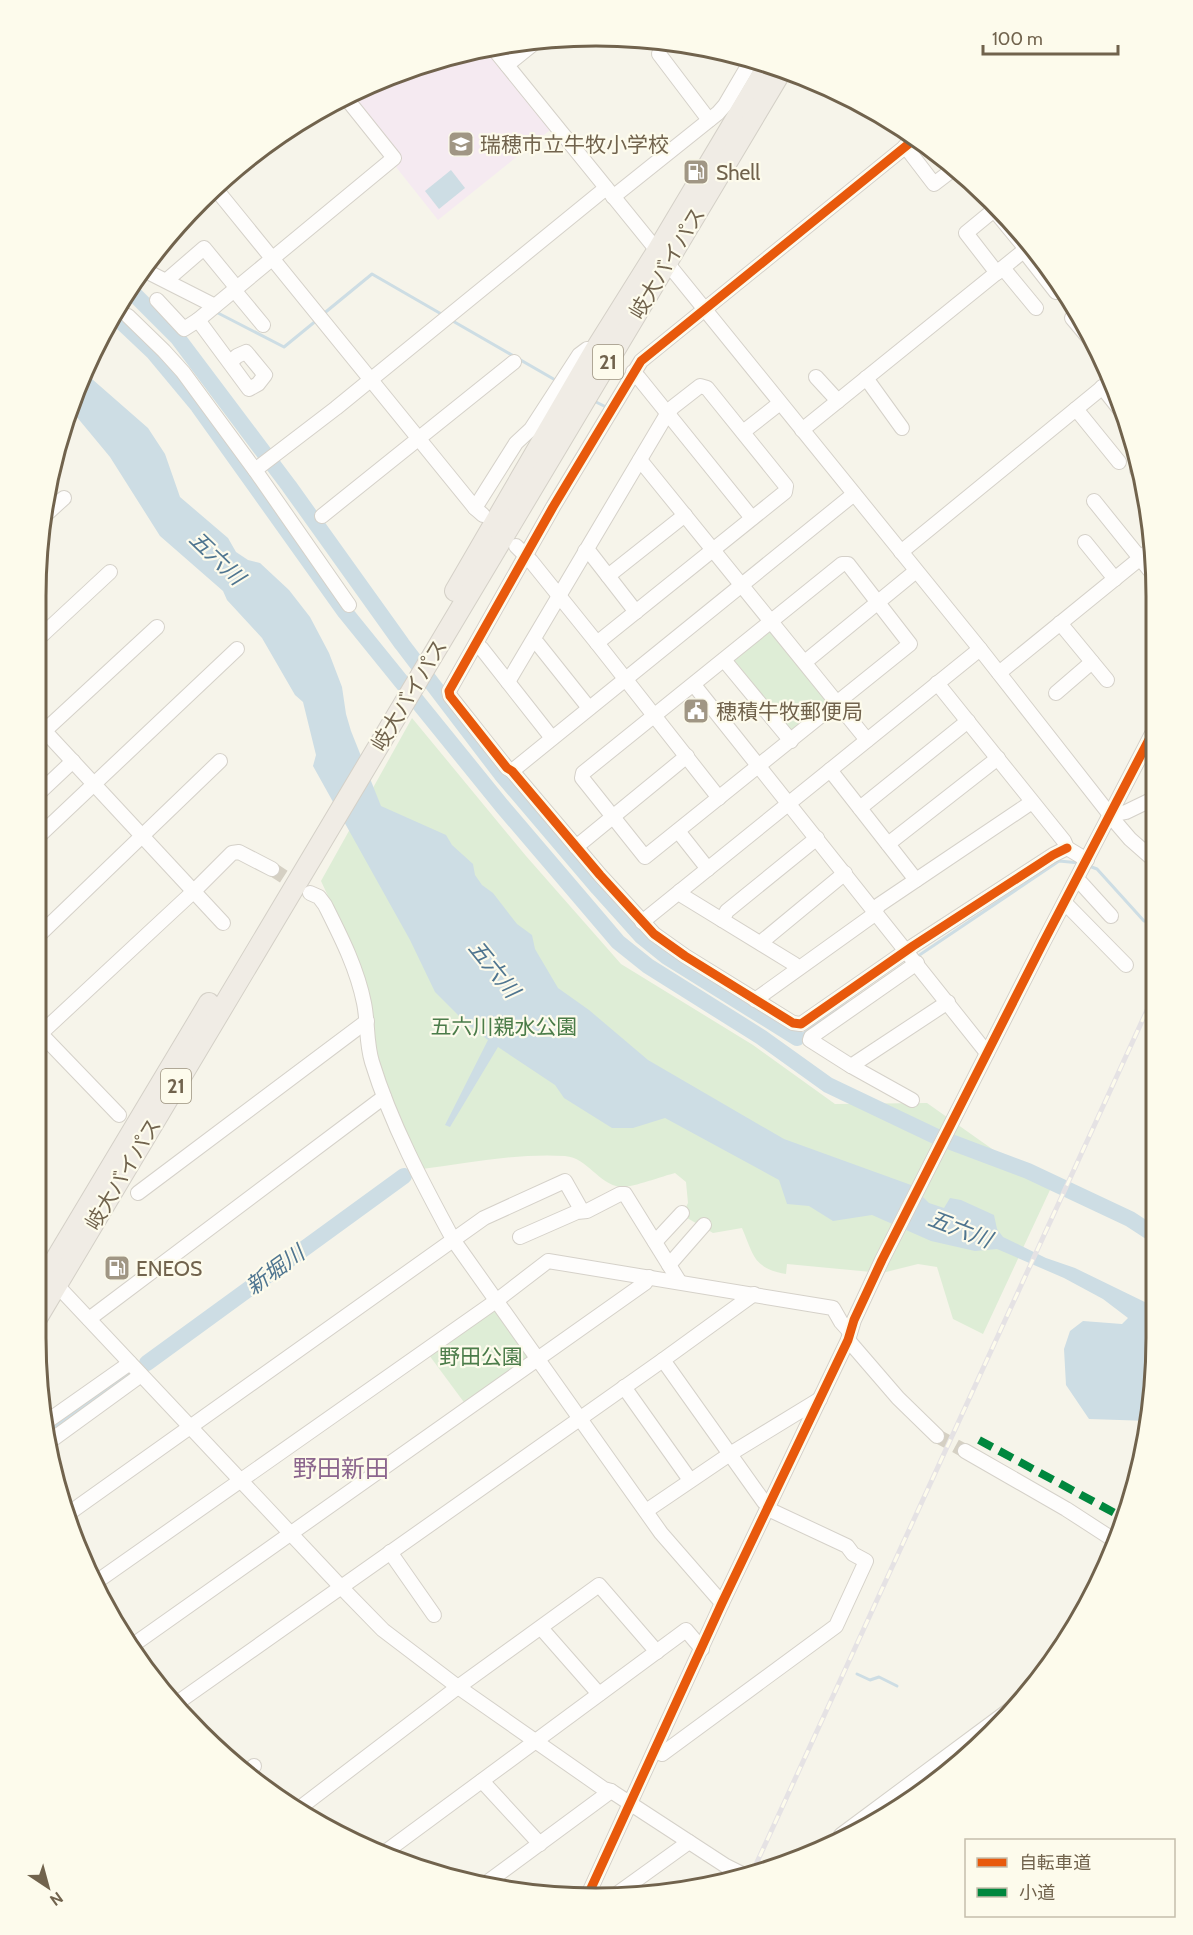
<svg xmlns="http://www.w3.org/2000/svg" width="1193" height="1935" viewBox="0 0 1193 1935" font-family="Cabin,'Noto Sans JP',sans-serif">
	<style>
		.education { fill: #f5eaf1 }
		.green { fill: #deedd6 }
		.water { fill: #cddde4 }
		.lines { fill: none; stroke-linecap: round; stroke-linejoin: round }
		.stream { stroke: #cddde4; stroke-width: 3 }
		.river { stroke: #cddde4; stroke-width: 16 }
		.minor-tunnel { stroke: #d5d0c3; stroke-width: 14; stroke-dasharray: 14 7; stroke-linecap: butt }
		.minor-casing { stroke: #d5d1c9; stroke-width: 16 }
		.highway-casing { stroke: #d4d0c7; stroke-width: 22 }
		.minor { stroke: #fefdfc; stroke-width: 14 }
		.highway { stroke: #f0ece5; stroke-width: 20 }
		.rail-casing { stroke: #e5e2e4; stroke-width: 5 }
		.rail { stroke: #fdfbec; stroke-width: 3; stroke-dasharray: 9; stroke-linecap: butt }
		.quiet { stroke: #00873e; stroke-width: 8; stroke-dasharray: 15 8; stroke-linecap: butt }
		.cycleway-casing { stroke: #fdfbec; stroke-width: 13 }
		.cycleway { stroke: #e8590c; stroke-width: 9 }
		.labels { text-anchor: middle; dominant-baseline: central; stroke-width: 4.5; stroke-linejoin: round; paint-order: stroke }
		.shield { fill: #fdfbec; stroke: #9b917d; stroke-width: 1.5 }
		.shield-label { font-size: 20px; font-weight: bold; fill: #71634d }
		.poi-label { font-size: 21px; fill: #71634d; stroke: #fdfbec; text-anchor: start }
		.street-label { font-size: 21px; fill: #71634d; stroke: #fdfbec }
		.park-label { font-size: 21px; fill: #4b7c49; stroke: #fdfbec }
		.water-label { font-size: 22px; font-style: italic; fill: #4f7590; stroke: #fdfbec }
		.quarter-label { font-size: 24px; fill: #8b658d; stroke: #fdfbec }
		.rim { fill: none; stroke: #71634d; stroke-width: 3 }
	</style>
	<rect width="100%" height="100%" fill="#f6f4ea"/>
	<polygon class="education" points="485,50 550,130 438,220 396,167 401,159 350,96 416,66"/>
	<g class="green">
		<polygon points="769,630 830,700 792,734 731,658"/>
		<path d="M412,718L526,856L621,964L753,1045L835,1104L927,1103L1050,1190L983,1334L953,1319L937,1267L918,1264L882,1273L787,1264L786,1274C753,1268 754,1256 742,1228L713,1233L682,1215L688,1203L686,1182L675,1173C663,1176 631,1188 621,1187C598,1184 588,1158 565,1156C517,1153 470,1163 422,1169L381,1082L370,1005L360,965L321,881Z"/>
		<polygon points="494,1309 531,1358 466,1405 429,1355"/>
	</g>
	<g class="water">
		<polygon points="451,170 465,188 439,209 425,191"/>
		<polygon points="84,372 148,428 165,454 180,497 228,538 236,552 248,560 260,563 289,590 310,617 329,653 342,687 346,714 351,731 381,806 446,835 452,845 473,864 475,875 482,885 493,893 517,924 532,935 535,949 558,988 589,1010 648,1060 784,1139 911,1185 929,1203 944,1208 950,1198 961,1200 994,1215 997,1229 1003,1237 1046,1258 1075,1268 1153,1306 1152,1411 1150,1421 1089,1419 1066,1385 1064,1349 1070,1331 1083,1321 1122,1324 1128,1318 1103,1299 1064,1278 997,1249 975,1251 931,1241 872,1215 833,1221 809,1206 787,1204 779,1180 665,1118 633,1128 612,1128 564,1098 555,1085 498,1047 450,1127 445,1125 488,1040 467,1024 435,992 410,940 313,766 316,755 303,702 295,695 262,638 227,600 223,591 160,536 110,457 71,410 79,382"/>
	</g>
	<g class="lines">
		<g class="stream">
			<polyline points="216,312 284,347 317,320"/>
			<polyline points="322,315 372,274 443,315"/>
			<polyline points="451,320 557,381"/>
			<polyline points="592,400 606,407"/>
			<polyline points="1089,866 1097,869 1144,921 1151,922 1154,917"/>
			<polyline points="915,958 1059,861 1080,863"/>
			<polyline points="797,1038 848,1003"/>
			<polyline points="857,1674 870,1680 879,1677 897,1686"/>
		</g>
		<g class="river">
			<polyline points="131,291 177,337 289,486 402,644 501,774 598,888 641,936 667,957 797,1038"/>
			<polyline points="116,317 153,352 198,406 345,612 502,806 618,942 648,966 761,1037 828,1085 935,1136 1028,1171 1130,1219 1153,1234"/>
			<polyline points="147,1363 404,1176"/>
			<polyline points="51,1429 127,1375"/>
		</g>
		<g class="minor-tunnel">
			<polyline points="272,869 303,889"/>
			<polyline points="937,1436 965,1451"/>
		</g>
		<g class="minor-casing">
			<g id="minor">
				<polyline points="493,48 980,649 1118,825 1130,839 1155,861"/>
				<polyline points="659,54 709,120"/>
				<polyline points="507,65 538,40"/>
				<polyline points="916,138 641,361 553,507 449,691 450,696 507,768 512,771 600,875 654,934 685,956 793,1023 801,1024 913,946 1053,855 1067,848"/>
				<polyline points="905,146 934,184 951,171"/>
				<polyline points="215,188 475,508 483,515"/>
				<polyline points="613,197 718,113 725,105 752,59"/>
				<polyline points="1024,251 1056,292"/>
				<polyline points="1003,268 1036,308"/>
				<polyline points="144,270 215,306"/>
				<polyline points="997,273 966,233 994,210 1026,249"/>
				<polyline points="167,280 204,248 236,287"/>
				<polyline points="234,290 263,325"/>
				<polyline points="157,300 184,329 198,320 249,389 258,384 265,375 246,352 237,356 230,363"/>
				<polyline points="128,316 164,351 183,372 255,470 349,605"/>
				<polyline points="1072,318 1093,343"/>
				<polyline points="198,320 394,158 346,98"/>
				<polyline points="633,372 639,378 752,518"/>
				<polyline points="816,377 838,401"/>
				<polyline points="866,378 902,428"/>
				<polyline points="1102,387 1121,411"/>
				<polyline points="1076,409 1119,462"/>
				<polyline points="802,430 1031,245"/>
				<polyline points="743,432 780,403"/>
				<polyline points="640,460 867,740"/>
				<polyline points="255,470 336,408 606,188"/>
				<polyline points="1137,470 1142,477"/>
				<polyline points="1094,501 1156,578"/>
				<polyline points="475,508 516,443 531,429 579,355 587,349 595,350"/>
				<polyline points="322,516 514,362"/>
				<polyline points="42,518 64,498"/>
				<polyline points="1085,542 1115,579"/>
				<polyline points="516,546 531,561 597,643 719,798"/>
				<polyline points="585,551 591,554 636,612"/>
				<polyline points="901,552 1109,382"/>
				<polygon points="842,564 848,564 910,644 645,857 582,778 583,773"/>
				<polyline points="608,576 685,515"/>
				<polyline points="1060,623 1107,680"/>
				<polyline points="40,637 110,572"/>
				<polyline points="533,641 538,644 589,708"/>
				<polyline points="476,644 482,649 552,738"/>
				<polyline points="724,660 791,741"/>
				<polyline points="805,662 916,571"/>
				<polyline points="999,673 1154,547"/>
				<polyline points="508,682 667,414 673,407 700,386 707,388 786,486 785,492 597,643"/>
				<polyline points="937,683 1064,841 1067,848 1087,860"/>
				<polyline points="694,685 987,1053"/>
				<polyline points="1056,693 1092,662"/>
				<polyline points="40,726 223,923"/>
				<polyline points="40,735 157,627"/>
				<polyline points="830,770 916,880"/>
				<polyline points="512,771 854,494"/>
				<polyline points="39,793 73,761"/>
				<polyline points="860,808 968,721"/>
				<polyline points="1111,815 1126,812 1155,798"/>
				<polyline points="678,831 708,869"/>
				<polyline points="39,836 237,649"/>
				<polyline points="888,844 998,758"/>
				<polyline points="576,847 687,756"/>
				<polyline points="1076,881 1081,883 1111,916"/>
				<polyline points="680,891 683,896 794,964 798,968"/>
				<path d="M310,893L319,897L325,905C341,937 357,968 364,1003C368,1022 366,1043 372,1062C391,1124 423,1184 454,1241L661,1533L722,1603"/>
				<polyline points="1065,903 1126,965"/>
				<polyline points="722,920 727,911 817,838"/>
				<polyline points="642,922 980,649"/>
				<polyline points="38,936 220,761"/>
				<polyline points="762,944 765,939 845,873"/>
				<polyline points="917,963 811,1037 810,1040 851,1066 948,1002"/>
				<polyline points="755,1000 872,916 879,905 1032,802"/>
				<polyline points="41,1034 119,1115"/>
				<polyline points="38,1036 193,892 232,853 239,852 272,869"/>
				<polyline points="851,1066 912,1100"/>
				<polyline points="138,1193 367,1021"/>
				<polyline points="520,1237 577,1212 587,1211 620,1194 625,1194 679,1281"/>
				<polyline points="655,1242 682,1213"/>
				<polyline points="36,1263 341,1587 383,1630 458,1687 604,1789 611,1791 726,1866 744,1875"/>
				<polyline points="669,1265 704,1225"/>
				<polyline points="89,1319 384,1097"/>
				<polyline points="848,1340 898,1398 937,1436"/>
				<polyline points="663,1360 764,1502 769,1505"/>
				<polyline points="624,1387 690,1480"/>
				<polyline points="49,1420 130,1363"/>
				<polyline points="53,1439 141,1375"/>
				<polyline points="965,1451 1066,1509 1117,1542"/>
				<polyline points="646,1511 730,1454 820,1399"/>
				<polyline points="65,1516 484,1218 565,1181 582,1211"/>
				<polyline points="390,1552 434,1615"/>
				<polyline points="99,1580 496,1301 548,1261 833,1308 841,1322 850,1332"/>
				<polyline points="541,1628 599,1694"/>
				<polyline points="133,1645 645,1283 649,1277"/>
				<polyline points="177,1703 663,1360 754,1294"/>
				<polyline points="662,1754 836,1626 866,1561 853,1554 847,1546 768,1509"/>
				<polyline points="249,1771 254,1766"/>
				<polyline points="482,1781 540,1844"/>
				<polyline points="297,1810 458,1687 599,1585 657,1652"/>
				<polyline points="841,1835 1016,1705"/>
				<polyline points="384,1853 686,1630 702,1649"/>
				<polyline points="489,1881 611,1791"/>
				<polyline points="614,1896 689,1842"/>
				<polyline points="587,1897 722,1603 848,1340 854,1320 882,1260 1043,943 1155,728"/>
			</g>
		</g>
		<g class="highway-casing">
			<g id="highway">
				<polyline points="455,591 595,350 657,251 768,65"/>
				<polyline points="36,1292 209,1003"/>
				<polyline points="36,1320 782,70"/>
			</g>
		</g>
		<use href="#minor" class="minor"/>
		<use href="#highway" class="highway"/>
		<g class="rail-casing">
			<polyline id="rail" points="752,1873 1154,995"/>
		</g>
		<use href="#rail" class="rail"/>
		<polyline class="quiet" points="979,1440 1124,1518"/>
		<g class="cycleway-casing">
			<g id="cycleway">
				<polyline points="916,138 641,361 553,507 449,691 450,696 507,768 512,771 600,875 654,934 685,956 793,1023 801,1024 913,946 1053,855 1067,848"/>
				<polyline points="587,1897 722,1603 848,1340 854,1320 882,1260 1043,943 1155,728"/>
			</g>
		</g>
		<use href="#cycleway" class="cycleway"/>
	</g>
	<defs>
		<g id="school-square" transform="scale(1.35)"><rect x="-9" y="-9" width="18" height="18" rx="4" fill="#a09684" stroke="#fdfbec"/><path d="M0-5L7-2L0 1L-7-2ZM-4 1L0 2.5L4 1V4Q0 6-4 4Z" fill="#fff"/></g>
		<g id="fuel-square" transform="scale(1.35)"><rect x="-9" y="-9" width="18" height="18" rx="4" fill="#a09684" stroke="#fdfbec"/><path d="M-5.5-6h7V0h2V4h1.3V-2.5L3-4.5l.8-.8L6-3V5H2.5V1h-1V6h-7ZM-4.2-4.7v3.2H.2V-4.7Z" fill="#fff"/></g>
		<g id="civic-square" transform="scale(1.35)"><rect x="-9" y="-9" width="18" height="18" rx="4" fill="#a09684" stroke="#fdfbec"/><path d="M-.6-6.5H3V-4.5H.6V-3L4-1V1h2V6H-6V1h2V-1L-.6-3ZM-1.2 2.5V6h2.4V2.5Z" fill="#fff"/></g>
	</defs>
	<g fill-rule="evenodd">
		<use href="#school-square" x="461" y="144"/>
		<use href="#fuel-square" x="696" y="172"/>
		<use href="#civic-square" x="696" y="711"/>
		<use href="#fuel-square" x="117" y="1268"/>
	</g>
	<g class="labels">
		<g class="shield">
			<rect x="593" y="345" width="30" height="34" rx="4.5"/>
			<rect x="161" y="1069" width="30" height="34" rx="4.5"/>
		</g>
		<g class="shield-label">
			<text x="608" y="362">21</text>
			<text x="176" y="1086">21</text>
		</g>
		<g class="poi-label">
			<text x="480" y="144">瑞穂市立牛牧小学校</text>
			<text x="716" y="172">Shell</text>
			<text x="716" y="711">穂積牛牧郵便局</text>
			<text x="136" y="1268">ENEOS</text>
		</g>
		<g class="street-label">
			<text transform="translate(667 263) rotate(-59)">岐大バイパス</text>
			<text transform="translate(409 695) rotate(-59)">岐大バイパス</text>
			<text transform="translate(123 1174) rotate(-59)">岐大バイパス</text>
		</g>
		<g class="park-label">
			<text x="504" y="1026">五六川親水公園</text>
			<text x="481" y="1356">野田公園</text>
		</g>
		<g class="water-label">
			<text transform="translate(217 558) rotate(44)">五六川</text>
			<text transform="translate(494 969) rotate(51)">五六川</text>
			<text transform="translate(960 1229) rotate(21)">五六川</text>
			<text transform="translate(275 1270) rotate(-36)">新堀川</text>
		</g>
		<g class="quarter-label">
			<text x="341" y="1468">野田新田</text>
		</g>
	</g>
	<path d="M0 0H1193V1935H0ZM596 46H596A550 550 0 0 1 1146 596V1338A550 550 0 0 1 596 1888H596A550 550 0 0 1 46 1338V596A550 550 0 0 1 596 46Z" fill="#fdfbec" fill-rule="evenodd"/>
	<path class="rim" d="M596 46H596A550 550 0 0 1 1146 596V1338A550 550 0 0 1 596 1888H596A550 550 0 0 1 46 1338V596A550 550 0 0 1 596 46Z"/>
	<rect x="965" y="1839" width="210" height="78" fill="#fdfbec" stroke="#c5beac" stroke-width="1.5"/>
	<rect x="977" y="1858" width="30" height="9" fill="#e8590c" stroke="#c5beac" stroke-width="1.5"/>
	<text x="1019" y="1869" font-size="18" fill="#71634d">自転車道</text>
	<rect x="977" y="1888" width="30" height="9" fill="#00873e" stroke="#c5beac" stroke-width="1.5"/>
	<text x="1019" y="1899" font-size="18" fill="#71634d">小道</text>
	<g transform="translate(48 1887) rotate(144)" stroke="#fdfbec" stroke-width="4.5" paint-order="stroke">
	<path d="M0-4.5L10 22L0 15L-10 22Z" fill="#71634d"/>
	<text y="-9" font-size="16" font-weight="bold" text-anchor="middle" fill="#71634d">N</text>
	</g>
	<path d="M983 45v9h135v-9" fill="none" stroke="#71634d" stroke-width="3"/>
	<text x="992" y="45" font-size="18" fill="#71634d" stroke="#fdfbec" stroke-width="4.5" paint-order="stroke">100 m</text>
</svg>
